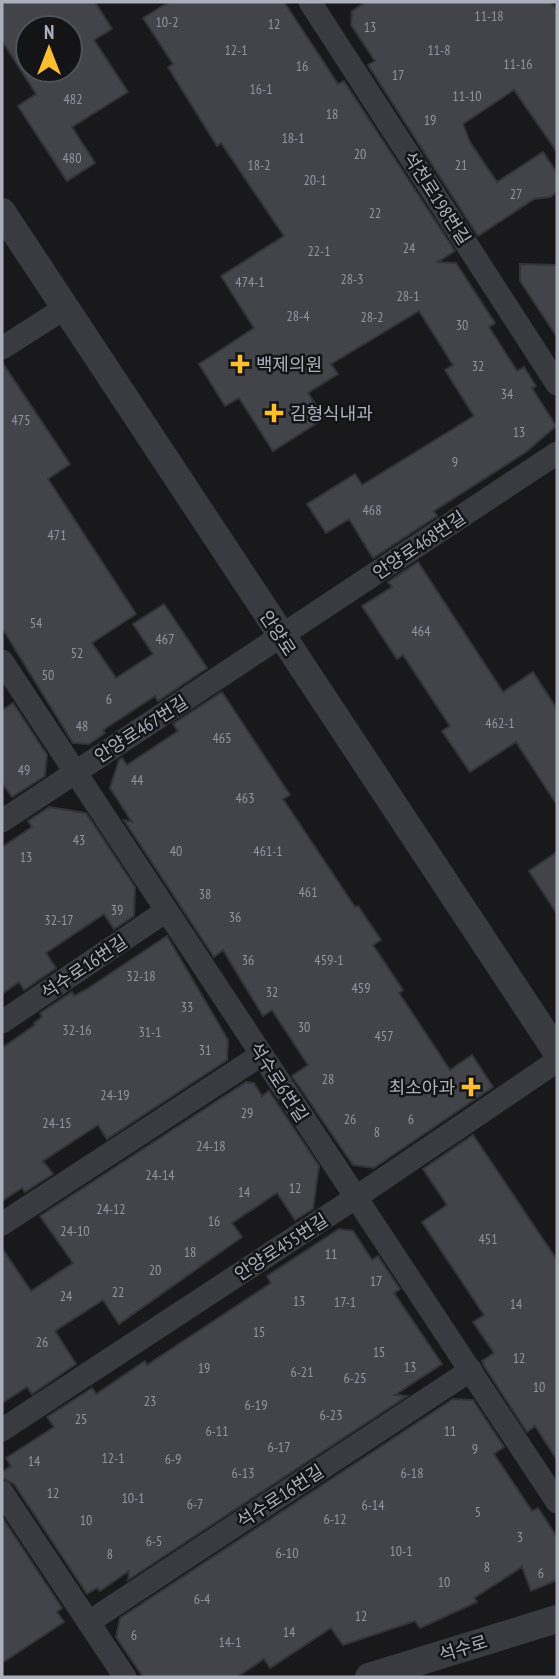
<svg xmlns="http://www.w3.org/2000/svg" width="559" height="1679" viewBox="0 0 559 1679" font-family="'PT Sans Narrow','Noto Sans KR',sans-serif">
	<style>
		.building { fill: #434449; stroke: #333338; stroke-width: 2; fill-rule: evenodd }
		.lines { fill: none; stroke-linecap: round; stroke-linejoin: round }
		.minor { stroke: #3a3b41; stroke-width: 23 }
		.tertiary { stroke: #3a3b41; stroke-width: 28 }
		.poi-dot { fill: #fdbe30; stroke: #141417; stroke-width: 2.5 }
		.labels { text-anchor: middle; dominant-baseline: central; stroke-width: 5; stroke-linejoin: round; paint-order: stroke }
		.number-label { font-size: 14px; fill: #91959f }
		.street-label { font-size: 18px; fill: #abb0bc; stroke: #141417 }
		.poi-label { font-size: 18px; fill: #abb0bc; stroke: #141417; text-anchor: start }
	</style>
	<rect width="100%" height="100%" fill="#19191c"/>
	<g class="building">
		<path d="M2,2H95L112,29L94,40L128,92L72,127L95,163L67,181L18,106L36,94L2,41ZM28,28H70V70H28Z"/>
		<polygon points="169,2 284,2 338,84 344,81 455,251 438,262 456,263 495,323 489,327 517,371 524,367 536,386 532,388 556,426 526,452 434,511 437,516 373,558 349,519 326,533 307,504 355,474 362,485 474,416 445,370 453,365 419,311 331,364 338,374 308,393 325,418 273,451 239,398 225,406 199,364 254,328 221,276 284,236 221,143 217,146 168,67 173,64 143,18"/>
		<polygon points="366,2 551,2 557,10 557,152 514,90 463,124 470,142 497,182 543,152 557,173 557,192 550,197 534,199 478,236 368,65 375,61 351,25 352,11"/>
		<polygon points="520,264 557,265 557,337 520,281"/>
		<polygon points="2,362 70,464 48,479 136,614 92,643 116,678 153,654 133,624 164,604 207,668 158,701 155,696 103,730 105,733 89,744 73,743 2,628"/>
		<polygon points="418,562 503,692 533,672 557,709 557,805 516,742 470,772 442,731 450,726 403,655 397,659 362,606 392,587 388,582"/>
		<polygon points="222,692 290,795 283,799 355,907 358,906 381,940 373,945 403,990 399,993 450,1070 472,1055 493,1087 374,1168 353,1165 292,1076 308,1065 272,1010 263,1016 223,950 214,957 124,820 132,822 110,788 119,760 122,758 127,765 178,731 173,724"/>
		<polygon points="13,703 47,755 45,776 12,797 2,783 2,710"/>
		<polygon points="49,807 86,813 135,887 134,916 114,929 104,914 46,953 56,968 24,990 19,982 2,994 2,847 32,827 28,821"/>
		<polygon points="557,852 557,914 529,871"/>
		<polygon points="167,936 228,1040 227,1060 107,1139 98,1125 43,1161 53,1174 25,1192 22,1188 2,1201 2,1048 35,1025 34,1023 42,1017 40,1013 72,992 74,996 87,989"/>
		<polygon points="246,1082 254,1083 262,1096 269,1091 319,1166 313,1209 295,1220 277,1193 232,1223 242,1237 119,1324 103,1300 55,1331 76,1364 32,1394 27,1387 2,1403 2,1248 31,1291 73,1263 40,1216"/>
		<polygon points="473,1135 557,1260 557,1460 535,1426 527,1432 484,1366 482,1361 494,1353 473,1322 484,1315 422,1222 447,1205 423,1169"/>
		<polygon points="339,1229 353,1231 372,1260 378,1256 400,1289 394,1293 442,1364 395,1395 407,1396 128,1580 129,1571 100,1591 97,1588 87,1594 14,1484 2,1478 2,1472 11,1466 6,1458 54,1427 47,1417 92,1388 96,1394 145,1361 147,1365 271,1283 267,1276"/>
		<polygon points="453,1399 473,1400 504,1447 494,1454 532,1511 538,1508 557,1537 557,1580 531,1591 522,1567 474,1598 477,1602 420,1628 415,1621 343,1645 331,1628 270,1668 264,1659 237,1677 143,1677 116,1637 120,1618"/>
		<polygon points="2,1517 62,1608 57,1612 64,1622 2,1663"/>
	</g>
	<g class="lines">
		<g class="minor">
			<polyline points="310,2 557,384"/>
			<polyline points="2,348 65,308"/>
			<polyline points="2,661 557,1502"/>
			<polyline points="2,821 557,453"/>
			<polyline points="2,1022 166,911"/>
			<polyline points="2,1224 261,1055"/>
			<polyline points="2,1430 355,1198 557,1061"/>
			<polyline points="2,1492 125,1677"/>
			<polyline points="89,1622 471,1370"/>
		</g>
		<g class="tertiary">
			<polyline points="2,212 557,1052"/>
			<polyline points="369,1677 557,1619"/>
		</g>
	</g>
	<g class="poi-dot">
		<path d="M236.5 353.5h7v7h7v7h-7v7h-7v-7h-7v-7h7z"/>
		<path d="M270.5 402.5h7v7h7v7h-7v7h-7v-7h-7v-7h7z"/>
		<path d="M467.5 1076.5h7v7h7v7h-7v7h-7v-7h-7v-7h7z"/>
	</g>
	<g class="labels">
		<g class="number-label">
			<text x="489" y="16">11-18</text>
			<text x="167" y="22">10-2</text>
			<text x="274" y="24">12</text>
			<text x="370" y="27">13</text>
			<text x="236" y="50">12-1</text>
			<text x="439" y="50">11-8</text>
			<text x="518" y="64">11-16</text>
			<text x="302" y="66">16</text>
			<text x="398" y="75">17</text>
			<text x="261" y="89">16-1</text>
			<text x="467" y="96">11-10</text>
			<text x="73" y="99">482</text>
			<text x="332" y="114">18</text>
			<text x="430" y="120">19</text>
			<text x="293" y="138">18-1</text>
			<text x="360" y="154">20</text>
			<text x="72" y="158">480</text>
			<text x="259" y="165">18-2</text>
			<text x="461" y="165">21</text>
			<text x="315" y="180">20-1</text>
			<text x="516" y="194">27</text>
			<text x="375" y="213">22</text>
			<text x="409" y="248">24</text>
			<text x="319" y="251">22-1</text>
			<text x="352" y="279">28-3</text>
			<text x="250" y="282">474-1</text>
			<text x="408" y="296">28-1</text>
			<text x="298" y="316">28-4</text>
			<text x="372" y="317">28-2</text>
			<text x="462" y="325">30</text>
			<text x="478" y="366">32</text>
			<text x="507" y="394">34</text>
			<text x="21" y="420">475</text>
			<text x="519" y="432">13</text>
			<text x="455" y="462">9</text>
			<text x="372" y="510">468</text>
			<text x="57" y="535">471</text>
			<text x="36" y="623">54</text>
			<text x="421" y="631">464</text>
			<text x="165" y="639">467</text>
			<text x="77" y="653">52</text>
			<text x="48" y="675">50</text>
			<text x="109" y="699">6</text>
			<text x="500" y="723">462-1</text>
			<text x="82" y="726">48</text>
			<text x="222" y="738">465</text>
			<text x="24" y="770">49</text>
			<text x="137" y="780">44</text>
			<text x="245" y="798">463</text>
			<text x="79" y="840">43</text>
			<text x="176" y="851">40</text>
			<text x="268" y="851">461-1</text>
			<text x="26" y="857">13</text>
			<text x="308" y="892">461</text>
			<text x="205" y="894">38</text>
			<text x="117" y="910">39</text>
			<text x="235" y="917">36</text>
			<text x="59" y="920">32-17</text>
			<text x="248" y="960">36</text>
			<text x="329" y="960">459-1</text>
			<text x="141" y="976">32-18</text>
			<text x="361" y="988">459</text>
			<text x="272" y="992">32</text>
			<text x="187" y="1007">33</text>
			<text x="304" y="1027">30</text>
			<text x="77" y="1030">32-16</text>
			<text x="150" y="1032">31-1</text>
			<text x="384" y="1036">457</text>
			<text x="205" y="1050">31</text>
			<text x="328" y="1079">28</text>
			<text x="115" y="1095">24-19</text>
			<text x="247" y="1113">29</text>
			<text x="350" y="1119">26</text>
			<text x="411" y="1119">6</text>
			<text x="57" y="1123">24-15</text>
			<text x="377" y="1132">8</text>
			<text x="211" y="1146">24-18</text>
			<text x="160" y="1175">24-14</text>
			<text x="295" y="1188">12</text>
			<text x="244" y="1192">14</text>
			<text x="111" y="1209">24-12</text>
			<text x="214" y="1221">16</text>
			<text x="75" y="1231">24-10</text>
			<text x="488" y="1239">451</text>
			<text x="190" y="1252">18</text>
			<text x="331" y="1254">11</text>
			<text x="155" y="1270">20</text>
			<text x="376" y="1281">17</text>
			<text x="118" y="1292">22</text>
			<text x="66" y="1296">24</text>
			<text x="299" y="1301">13</text>
			<text x="345" y="1302">17-1</text>
			<text x="516" y="1304">14</text>
			<text x="259" y="1332">15</text>
			<text x="42" y="1342">26</text>
			<text x="379" y="1352">15</text>
			<text x="519" y="1358">12</text>
			<text x="410" y="1367">13</text>
			<text x="204" y="1368">19</text>
			<text x="302" y="1372">6-21</text>
			<text x="355" y="1378">6-25</text>
			<text x="539" y="1387">10</text>
			<text x="150" y="1401">23</text>
			<text x="256" y="1405">6-19</text>
			<text x="331" y="1415">6-23</text>
			<text x="81" y="1419">25</text>
			<text x="217" y="1431">6-11</text>
			<text x="450" y="1431">11</text>
			<text x="279" y="1447">6-17</text>
			<text x="475" y="1449">9</text>
			<text x="113" y="1458">12-1</text>
			<text x="173" y="1459">6-9</text>
			<text x="34" y="1461">14</text>
			<text x="243" y="1473">6-13</text>
			<text x="412" y="1473">6-18</text>
			<text x="53" y="1493">12</text>
			<text x="133" y="1498">10-1</text>
			<text x="195" y="1504">6-7</text>
			<text x="373" y="1505">6-14</text>
			<text x="478" y="1512">5</text>
			<text x="335" y="1519">6-12</text>
			<text x="86" y="1520">10</text>
			<text x="520" y="1537">3</text>
			<text x="154" y="1541">6-5</text>
			<text x="401" y="1551">10-1</text>
			<text x="287" y="1553">6-10</text>
			<text x="110" y="1554">8</text>
			<text x="487" y="1567">8</text>
			<text x="541" y="1573">6</text>
			<text x="444" y="1582">10</text>
			<text x="202" y="1599">6-4</text>
			<text x="361" y="1616">12</text>
			<text x="289" y="1632">14</text>
			<text x="134" y="1635">6</text>
			<text x="230" y="1642">14-1</text>
		</g>
		<g class="street-label">
			<text transform="translate(437 198) rotate(57)">석천로198번길</text>
			<text transform="translate(419 545) rotate(-34)">안양로468번길</text>
			<text transform="translate(278 633) rotate(57)">안양로</text>
			<text transform="translate(141 729) rotate(-33)">안양로467번길</text>
			<text transform="translate(84 967) rotate(-34)">석수로16번길</text>
			<text transform="translate(279 1082) rotate(57)">석수로6번길</text>
			<text transform="translate(281 1247) rotate(-33)">안양로455번길</text>
			<text transform="translate(280 1496) rotate(-33)">석수로16번길</text>
			<text transform="translate(463 1648) rotate(-17)">석수로</text>
		</g>
		<g class="poi-label">
			<text x="256" y="364">백제의원</text>
			<text x="290" y="413">김형식내과</text>
			<text x="455" y="1087" text-anchor="end">최소아과</text>
		</g>
	</g>
	<rect width="559" height="1679" fill="none" stroke="#abb0bc" stroke-width="7"/>
	<g transform="translate(49 49)"><circle r="33" fill="#141417" stroke="#505259" stroke-width="2"/>
	<path d="M0-5L12 26L0 18L-12 26Z" fill="#fdbe30"/>
	<text y="-10" font-size="19" font-weight="bold" text-anchor="middle" fill="#abb0bc">N</text>
	</g>
</svg>
